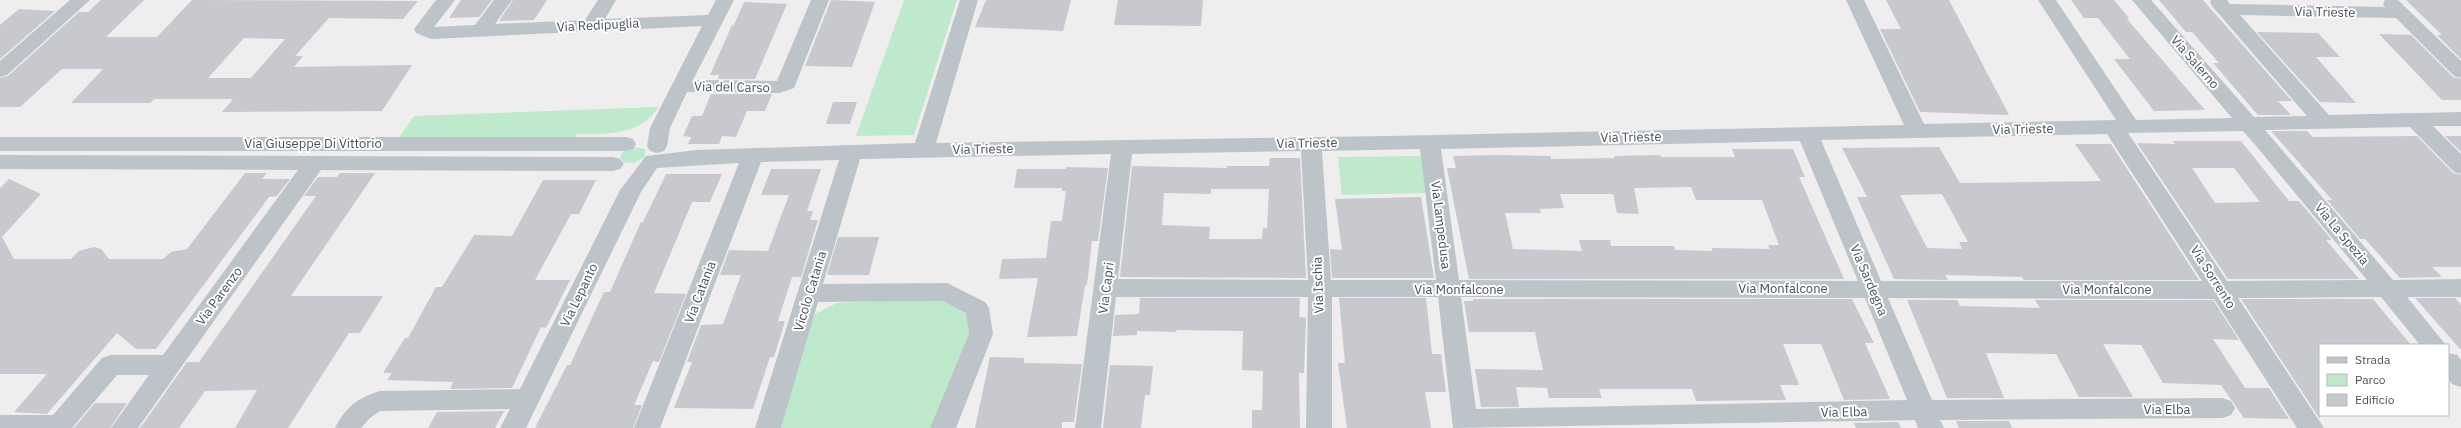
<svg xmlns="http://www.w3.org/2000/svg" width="2461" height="428" viewBox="0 0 2461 428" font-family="'IBM Plex Sans',sans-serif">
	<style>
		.green { fill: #bfe9cd }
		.building { fill: #c7c9cf; fill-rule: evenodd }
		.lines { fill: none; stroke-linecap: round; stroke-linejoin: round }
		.minor { fill: #bcc4ca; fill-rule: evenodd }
		.labels { text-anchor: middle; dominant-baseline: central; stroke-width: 4; stroke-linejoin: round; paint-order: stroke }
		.street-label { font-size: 13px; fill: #475058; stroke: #fff }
	</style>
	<rect width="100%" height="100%" fill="#efeded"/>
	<g class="green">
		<polygon points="904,0 957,0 914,135 856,136"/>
		<path d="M658,107C642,135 604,135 577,134L574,139L399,138L414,116Z"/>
		<polygon points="634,147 645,149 645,157 634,163 623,162 620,158 623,152"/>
		<polygon points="1421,156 1428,193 1342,195 1338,157"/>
		<polygon points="940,298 971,314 974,329 936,428 778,428 809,317 837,303"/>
	</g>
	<g class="building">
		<path d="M101,0H144L106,37H157L192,0L418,1L403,19L329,18L295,56H303L294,67L412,65L382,111L222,112L233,99H154L150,103H71L103,69H62L20,107H0V78L8,76L79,12H88ZM244,38L285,39L251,78H208Z"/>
		<polygon points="461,0 492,0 479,17 449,18"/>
		<polygon points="513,0 547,0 534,20 499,21"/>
		<polygon points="831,0 875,2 852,67 805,66"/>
		<polygon points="986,0 1071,0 1063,31 975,27"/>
		<polygon points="1118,0 1203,0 1201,26 1114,25"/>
		<polygon points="1886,0 1949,0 2009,115 1920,112 1880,29 1901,29"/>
		<polygon points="2071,0 2114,0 2129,18 2127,19 2205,110 2154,111 2114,59 2130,59 2098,18 2084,18"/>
		<polygon points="2159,0 2203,0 2292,101 2278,101 2291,115 2258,115 2213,63 2219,63 2192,32 2186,32"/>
		<polygon points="2406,0 2461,0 2461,59 2437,35 2442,35"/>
		<polygon points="744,2 787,4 755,79 718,79 719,75 710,75 732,25 734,25"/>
		<polygon points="19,9 55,11 0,59 0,25"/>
		<polygon points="2257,32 2318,33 2340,57 2316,57 2356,103 2320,102"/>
		<polygon points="2379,34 2411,35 2453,77 2461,79 2461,100 2442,100"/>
		<polygon points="711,94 772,94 765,111 747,111 736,137 722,136 719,144 688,144 691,137 683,136 692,116 702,116"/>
		<polygon points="833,102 857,102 850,124 826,124"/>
		<polygon points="2271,131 2307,131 2313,137 2417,136 2453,173 2461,175 2461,267 2432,267 2442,277 2400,278 2365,239 2360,239 2327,200 2332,200"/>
		<polygon points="2445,136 2461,136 2461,152"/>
		<path d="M2173,141H2241L2289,201H2299L2332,240H2326L2359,279H2228L2137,143L2175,144ZM2192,168H2234L2260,202L2215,203Z"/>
		<path d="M2075,144H2111L2199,280H2024L2022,277L1945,275L1948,280L1894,279L1857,197H1867L1842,148L1939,147L1960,183L2101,181ZM1942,194L1968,242H1959L1962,249L1927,248L1900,195Z"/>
		<path d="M1732,149H1793L1805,177H1799L1844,279H1469L1447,168H1456L1453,156L1495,155L1551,156V159L1615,158L1614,156L1660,155L1661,157H1735ZM1691,187L1696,200H1762L1779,245H1768L1770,249L1712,248V251L1675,250L1674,246H1611L1610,240H1579L1582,251L1513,249L1505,213H1541L1540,209L1564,208L1560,194H1613L1617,213L1639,214L1634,188Z"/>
		<path d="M1270,158H1300L1306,278L1120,277L1132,166L1227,168V166H1269ZM1211,189H1269L1267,228H1263L1262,239H1209L1210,227L1162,225L1164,193L1211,194Z"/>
		<polygon points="1066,167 1108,168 1098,241 1092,241 1087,285 1085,285 1077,336 1027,337 1038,278 999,279 1002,259 1046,258 1051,221 1062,221 1066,191 1062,191 1062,188 1014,188 1017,169 1066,169"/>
		<polygon points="771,169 821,169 807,211 813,211 810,220 818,220 801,277 792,277 778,321 785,321 774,357 770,357 753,409 674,408 692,362 687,362 701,325 723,324 741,275 720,275 729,250 768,251 789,195 761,195"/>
		<polygon points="245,173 267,173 262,179 290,179 277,196 269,197 156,349 136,349 117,333 47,414 14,412 47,374 0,374 0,188 9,179 41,194 2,237 14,259 71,259 79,251 94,247 101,249 109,259 163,259 171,252 187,249"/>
		<polygon points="340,173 375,173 291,296 383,296 360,333 349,333 288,428 235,428 257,390 205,391 179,428 140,428 187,362 199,362 316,196 304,196 318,177 337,177"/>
		<polygon points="666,174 722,174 710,202 692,202 654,293 686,294 659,362 653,361 634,405 642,405 633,428 535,428 567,365 570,365 604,292 610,292 641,222 643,222"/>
		<polygon points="543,180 596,180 579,214 571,214 535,280 570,280 546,328 541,327 512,388 450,389 453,382 387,380 392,373 383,373 405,338 408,338 436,287 442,287 474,235 512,236"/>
		<polygon points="1421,197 1434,278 1332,278 1330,249 1342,250 1335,199"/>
		<polygon points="838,237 879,237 869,275 827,275"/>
		<polygon points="1140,298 1300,298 1299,317 1306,318 1304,373 1299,373 1300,428 1252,428 1252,410 1262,410 1263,371 1242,370 1243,331 1176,330 1177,332 1137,331 1137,335 1113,336 1115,315 1139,314"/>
		<polygon points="1339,298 1426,298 1432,354 1441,354 1446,392 1425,392 1431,428 1347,428 1338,363 1345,363"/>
		<polygon points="2415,298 2455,298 2461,305 2461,350"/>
		<polygon points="1473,299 1852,299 1874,343 1865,343 1890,399 1844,400 1821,344 1783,344 1799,385 1780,385 1786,400 1696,401 1692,389 1599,389 1602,398 1549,398 1547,388 1516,387 1519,407 1481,407 1475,369 1543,370 1535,332 1469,332 1464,301 1473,301"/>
		<polygon points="2241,299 2373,299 2411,345 2320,345 2320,419"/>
		<polygon points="1907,300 1957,300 1960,306 2040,308 2035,300 2213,300 2239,340 2213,339 2245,388 2269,388 2289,419 2244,418 2221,385 2163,383 2141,345 2103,344 2133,397 2079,397 2056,354 1986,353 2004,398 1947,398"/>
		<polygon points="990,357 1024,358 1024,363 1082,364 1074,422 1062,422 1062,428 975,428"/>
		<polygon points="1110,365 1153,366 1150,395 1145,395 1141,428 1103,428"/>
		<polygon points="95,403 127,403 110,428 74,428"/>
		<polygon points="504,411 495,428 428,428 437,412"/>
		<polygon points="1956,421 2009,421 2012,428 1959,428"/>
		<polygon points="1898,422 1901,428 1856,428 1854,423"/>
	</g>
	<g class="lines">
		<g class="minor">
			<polygon points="70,0 90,0 7,75 0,77 0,61"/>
			<polygon points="436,0 455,0 434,27 475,25 494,0 512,0 495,24 585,20 598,0 616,0 605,19 708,15 716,0 734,0 693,80 777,81 811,0 829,0 794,88 780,93 687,92 670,128 667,146 664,151 657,153 650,151 647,146 650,128 702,26 431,39 416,33 414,29"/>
			<path d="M960,0H978L936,143L1388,136L1904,125L1846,0H1864L1924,124L2116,120L2038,0H2056L2136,120L2232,118L2132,0H2151L2254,117L2307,116L2212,6L2210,2L2211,0H2227L2230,4L2385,7L2383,4L2385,0H2398L2461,61V78L2454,76L2396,18L2240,15L2329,115L2461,112V126H2433L2461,154V174L2454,172L2410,127L2265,130L2393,280L2461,279V297H2407L2446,345H2420L2381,297L2238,298L2324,428H2297L2214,299L1888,298L1932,400L2222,398L2231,401L2235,408L2231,415L2222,418L1940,420L1944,428H1918L1915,420L1453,428L1438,297H1332V428H1306L1308,297H1116L1101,428H1075L1111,154L860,159L823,284L947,283L985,302L989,308L993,334L956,428H930L969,334L966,313L943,301L818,302L781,428H755L839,160L761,162L660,428H634L739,163L657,168L641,192L526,428H500L510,409L380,411L370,418L361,428H335C346,407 357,398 380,391L520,389L620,190L646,156L697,150L915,143ZM2243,131L2257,147L2367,280L2227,281L2128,133ZM2107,134L2202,281H1881L1821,140ZM1800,141L1858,281L1459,280L1441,149ZM1420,149L1436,280H1331L1322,151ZM1301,151L1308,280L1118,279L1132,154ZM1461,297L1865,298L1907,400L1476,409Z"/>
			<polygon points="0,137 626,137 633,139 636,144 633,149 626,151 0,151"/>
			<polygon points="0,155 613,157 620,159 624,164 620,169 613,171 321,170 138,428 111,428 149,375 117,375 72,428 0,428 0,415 53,415 102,358 111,355 163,355 298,170 0,169"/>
			<polygon points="2448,353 2457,355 2461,360 2461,387 2452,384 2448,379"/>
		</g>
	</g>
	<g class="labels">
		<g class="street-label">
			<text transform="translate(2325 12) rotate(1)">Via Trieste</text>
			<text transform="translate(598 25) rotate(-3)">Via Redipuglia</text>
			<text transform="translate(2195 62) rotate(49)">Via Salerno</text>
			<text transform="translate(732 87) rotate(1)">Via del Carso</text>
			<text transform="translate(2023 129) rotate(-1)">Via Trieste</text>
			<text transform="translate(1631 137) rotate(-1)">Via Trieste</text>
			<text x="313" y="143">Via Giuseppe Di Vittorio</text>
			<text transform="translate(1307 143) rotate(-1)">Via Trieste</text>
			<text transform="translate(983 149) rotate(-1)">Via Trieste</text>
			<text transform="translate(1441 225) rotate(83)">Via Lampedusa</text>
			<text transform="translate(2342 234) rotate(50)">Via La Spezia</text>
			<text transform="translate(2213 277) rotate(57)">Via Sorrento</text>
			<text transform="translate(1869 280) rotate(67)">Via Sardegna</text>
			<text transform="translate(1318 285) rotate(-92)">Via Ischia</text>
			<text transform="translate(1106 288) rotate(-83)">Via Capri</text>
			<text x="1783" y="288">Via Monfalcone</text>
			<text x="1459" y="289">Via Monfalcone</text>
			<text x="2107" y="289">Via Monfalcone</text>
			<text transform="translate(810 291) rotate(-73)">Vicolo Catania</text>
			<text transform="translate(700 292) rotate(-69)">Via Catania</text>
			<text transform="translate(579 295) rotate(-64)">Via Lepanto</text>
			<text transform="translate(219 296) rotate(-54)">Via Parenzo</text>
			<text x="2167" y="409">Via Elba</text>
			<text transform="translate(1844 412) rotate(-1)">Via Elba</text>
		</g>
	</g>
	<rect x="2319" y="344" width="130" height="72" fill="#ffffff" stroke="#b5b9bc"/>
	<rect x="2327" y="357" width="20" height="6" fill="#bcc4ca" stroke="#b5b9bc"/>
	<text x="2355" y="364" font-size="12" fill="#475058">Strada</text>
	<rect x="2327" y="374" width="20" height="12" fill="#bfe9cd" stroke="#b5b9bc"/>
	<text x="2355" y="384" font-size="12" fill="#475058">Parco</text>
	<rect x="2327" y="394" width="20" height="12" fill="#c7c9cf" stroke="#b5b9bc"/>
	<text x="2355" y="404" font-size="12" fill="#475058">Edificio</text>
</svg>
